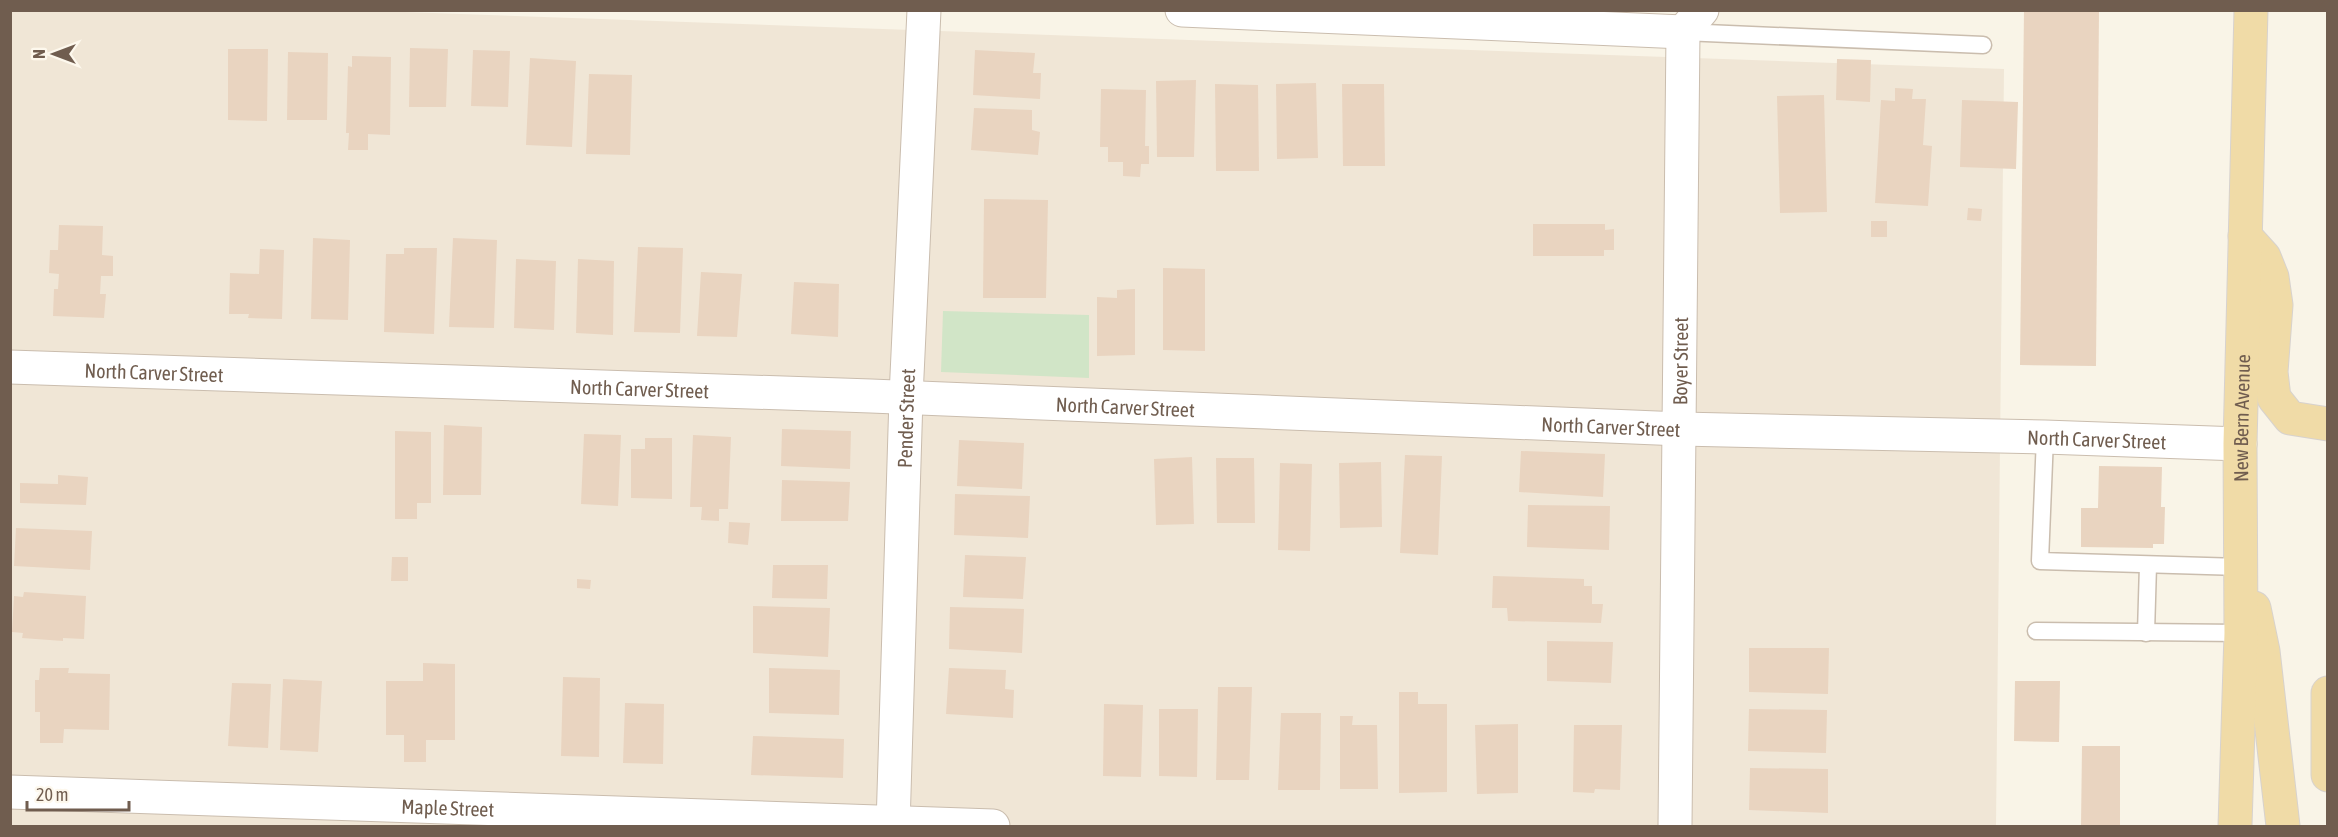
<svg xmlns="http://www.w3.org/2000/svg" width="2338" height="837" viewBox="0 0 2338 837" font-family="'Asap Condensed',sans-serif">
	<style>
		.residential { fill: #f0e6d6 }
		.green { fill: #d1e5c7 }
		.building { fill: #e9d4c0 }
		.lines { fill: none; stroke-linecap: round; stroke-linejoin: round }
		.service-casing { stroke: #cabdae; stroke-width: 19 }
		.minor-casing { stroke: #cabdae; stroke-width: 35 }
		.primary-casing { stroke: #d7d2ce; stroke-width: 35 }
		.service { stroke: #fff; stroke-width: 16 }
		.minor { stroke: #fff; stroke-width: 33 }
		.primary { stroke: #f0dba7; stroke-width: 33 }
		.labels { text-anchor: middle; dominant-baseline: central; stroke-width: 6; stroke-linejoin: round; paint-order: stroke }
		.street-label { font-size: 20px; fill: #705d4f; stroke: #fdf8ed }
	</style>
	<rect width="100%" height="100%" fill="#f9f4e7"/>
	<polygon class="residential" points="11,11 377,11 2004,69 1996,826 11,826"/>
	<polygon class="green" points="943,311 1089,315 1089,378 941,372"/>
	<g class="building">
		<polygon points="2024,10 2099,10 2096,366 2020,365"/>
		<polygon points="410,48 448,49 446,107 409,107"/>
		<polygon points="228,49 268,49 267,121 228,120"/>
		<polygon points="473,50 510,51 508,107 471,106"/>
		<polygon points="975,50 1035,53 1033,73 1041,73 1040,99 973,95"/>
		<polygon points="288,52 328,53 327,120 287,120"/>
		<polygon points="352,56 391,57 390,135 368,134 368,150 348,150 349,133 346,133 348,66 352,67"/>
		<polygon points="530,58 576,61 572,147 526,145"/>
		<polygon points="1837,59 1871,60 1870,102 1836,100"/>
		<polygon points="589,74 632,75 630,155 586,154"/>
		<polygon points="1196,80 1194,157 1157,157 1156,81"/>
		<polygon points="1316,83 1318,158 1277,159 1276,84"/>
		<polygon points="1215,84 1258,85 1259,171 1216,171"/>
		<polygon points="1342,84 1384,84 1385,166 1343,166"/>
		<polygon points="1895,88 1913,89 1912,99 1926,99 1923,145 1932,146 1928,206 1875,203 1881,100 1895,101"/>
		<polygon points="1101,89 1146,90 1145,146 1149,146 1149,164 1141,164 1140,177 1123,176 1123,162 1108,162 1108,147 1100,147"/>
		<polygon points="1824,95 1827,212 1780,213 1777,96"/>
		<polygon points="1962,100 2018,102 2016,169 1960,167"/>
		<polygon points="974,108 1032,110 1032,130 1040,132 1038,155 971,150"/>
		<polygon points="984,199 1048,200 1046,298 983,298"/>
		<polygon points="1968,208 1982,209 1981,221 1967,220"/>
		<rect x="1871" y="221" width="16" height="16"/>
		<polygon points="1533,224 1605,224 1605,230 1614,229 1614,250 1604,250 1604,256 1533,256"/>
		<polygon points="59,225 103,226 102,255 113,256 113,276 101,276 100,294 106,294 104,318 53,316 54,289 58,289 59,274 49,273 50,250 58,250"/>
		<polygon points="313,238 350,240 348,320 311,319"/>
		<polygon points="453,238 497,240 494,328 449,327"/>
		<polygon points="638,247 683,248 680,333 634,332"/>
		<polygon points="404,248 437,248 434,334 384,332 386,254 404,254"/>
		<polygon points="260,249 284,250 282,319 248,318 249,314 229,314 230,273 259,274"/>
		<polygon points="516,259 556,261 554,330 514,328"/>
		<polygon points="578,259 614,261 613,335 576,333"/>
		<polygon points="1163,268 1205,269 1205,351 1163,350"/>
		<polygon points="701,272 742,274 737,337 697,336"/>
		<polygon points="794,282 839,284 838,337 791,334"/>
		<polygon points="1135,289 1135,355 1097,356 1097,297 1117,298 1117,290"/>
		<polygon points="444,425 482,427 481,495 443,495"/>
		<polygon points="782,429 851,431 850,469 781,466"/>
		<polygon points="395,431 431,432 431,503 417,503 417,519 395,519"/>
		<polygon points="584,434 621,435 618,506 581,504"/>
		<polygon points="693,435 731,437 728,509 719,509 719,521 701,520 702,507 690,507"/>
		<polygon points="645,438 672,438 672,499 631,498 631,449 645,449"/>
		<polygon points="959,440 1024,443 1022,489 957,486"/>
		<polygon points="1521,451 1605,454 1603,497 1519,492"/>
		<polygon points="1405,455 1442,456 1438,555 1400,553"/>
		<polygon points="1192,457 1194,524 1156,525 1154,459"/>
		<polygon points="1216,458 1254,458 1255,523 1217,523"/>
		<polygon points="1381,462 1382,527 1340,528 1339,463"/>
		<polygon points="1280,463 1312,464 1310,551 1278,550"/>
		<polygon points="2099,466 2162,467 2161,507 2165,507 2164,544 2153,544 2153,548 2081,547 2081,508 2098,508"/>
		<polygon points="58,475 88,477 86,505 20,503 20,483 58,484"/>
		<polygon points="782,480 850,482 848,521 781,521"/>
		<polygon points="955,494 1030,496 1028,538 954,535"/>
		<polygon points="1528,505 1610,506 1609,550 1527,547"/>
		<polygon points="729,522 750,523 748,545 728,543"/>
		<polygon points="16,528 92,531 90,570 14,566"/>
		<polygon points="965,555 1026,557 1023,599 963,597"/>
		<polygon points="392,557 408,557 408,581 391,581"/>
		<polygon points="773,565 828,565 827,599 772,598"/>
		<polygon points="1493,576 1584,579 1584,586 1592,586 1592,604 1603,604 1601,623 1508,621 1507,608 1492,608"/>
		<polygon points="577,579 591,580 590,589 577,588"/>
		<polygon points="24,592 86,596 84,639 63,638 63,641 22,638 23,633 12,632 14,596 23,597"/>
		<polygon points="753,606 830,608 828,657 753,653"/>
		<polygon points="950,607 1024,609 1022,653 949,649"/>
		<polygon points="1547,641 1613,642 1611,683 1547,681"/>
		<polygon points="1749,648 1829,648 1828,694 1749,692"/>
		<polygon points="423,663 455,664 455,740 426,740 426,762 404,762 404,735 386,735 386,681 423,681"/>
		<polygon points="40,668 69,668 68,673 110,674 109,730 64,729 63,743 40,743 40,712 35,712 35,680 39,680"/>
		<polygon points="769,668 840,670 839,715 769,713"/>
		<polygon points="949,668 1006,670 1005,689 1014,690 1013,718 946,714"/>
		<polygon points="563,677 600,678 599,757 561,756"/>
		<polygon points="283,679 322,681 318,752 280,750"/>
		<polygon points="2015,681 2060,681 2059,742 2014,741"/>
		<polygon points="232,683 271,684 268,748 228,746"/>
		<polygon points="1218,687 1252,687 1249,780 1216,780"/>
		<polygon points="1399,692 1418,692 1418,704 1447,704 1447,792 1399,793"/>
		<polygon points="625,703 664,704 663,764 623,763"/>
		<polygon points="1104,704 1143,705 1141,777 1103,776"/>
		<polygon points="1159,709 1198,709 1197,777 1159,776"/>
		<polygon points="1749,709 1827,710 1826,753 1748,751"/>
		<polygon points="1281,713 1321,713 1320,790 1278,790"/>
		<polygon points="1340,716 1353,716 1352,725 1377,725 1378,789 1340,789"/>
		<polygon points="1518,724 1518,793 1477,794 1475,725"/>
		<polygon points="1574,725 1622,725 1620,790 1595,789 1594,793 1573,792"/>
		<polygon points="753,736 844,739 843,778 751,775"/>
		<polygon points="2082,746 2120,746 2120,826 2081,826"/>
		<polygon points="1750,768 1828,769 1828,813 1749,810"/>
	</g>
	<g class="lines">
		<g class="service-casing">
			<g id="service">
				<polyline points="1683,32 1983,45"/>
				<polyline points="2045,437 2040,561 2240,567"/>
				<polyline points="2036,631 2241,633"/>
				<polyline points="2146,633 2148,565"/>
			</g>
		</g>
		<g class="minor-casing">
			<g id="minor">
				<polyline points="1182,10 1683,32"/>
				<path id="s1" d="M10,367L871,396L1681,429L2045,437L2240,444"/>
				<path id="s2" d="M10,792L993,826"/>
				<path id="s3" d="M893,826L906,397L924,10"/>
				<path id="s4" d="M1675,826L1683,32L1702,10"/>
			</g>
		</g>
		<g class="primary-casing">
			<g id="primary">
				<polyline points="2245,236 2264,257 2272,277 2276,305 2271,372 2274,398 2290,418 2328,424"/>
				<polyline points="2254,608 2263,651 2283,826"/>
				<polyline points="2328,693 2328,775"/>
				<path id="s5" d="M2235,826L2241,633L2240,444L2251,10"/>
			</g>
		</g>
		<use href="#service" class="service"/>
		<use href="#minor" class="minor"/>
		<use href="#primary" class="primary"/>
	</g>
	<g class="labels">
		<g class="street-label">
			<text stroke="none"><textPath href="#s4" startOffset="465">Boyer Street</textPath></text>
			<text stroke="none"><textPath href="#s1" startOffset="144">North Carver Street</textPath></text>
			<text stroke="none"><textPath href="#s1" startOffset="630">North Carver Street</textPath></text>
			<text stroke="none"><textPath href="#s1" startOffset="1116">North Carver Street</textPath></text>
			<text stroke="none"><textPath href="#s3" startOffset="408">Pender Street</textPath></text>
			<text stroke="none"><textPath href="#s5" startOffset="408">New Bern Avenue</textPath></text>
			<text stroke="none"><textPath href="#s1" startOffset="1602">North Carver Street</textPath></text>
			<text stroke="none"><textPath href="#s1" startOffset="2088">North Carver Street</textPath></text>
			<text stroke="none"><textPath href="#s2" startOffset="438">Maple Street</textPath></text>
		</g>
	</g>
	<rect width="2338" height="837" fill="none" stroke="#705d4f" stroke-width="24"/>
	<g transform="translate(54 54) rotate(270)" stroke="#fdf8ed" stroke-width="4.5" paint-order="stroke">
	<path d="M0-4.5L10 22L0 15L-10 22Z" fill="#705d4f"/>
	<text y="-9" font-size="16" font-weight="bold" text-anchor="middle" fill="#705d4f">N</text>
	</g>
	<path d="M27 801v9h102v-9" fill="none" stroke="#705d4f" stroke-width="3"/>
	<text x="36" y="801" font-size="18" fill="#705d4f" stroke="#fdf8ed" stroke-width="4.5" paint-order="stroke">20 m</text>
</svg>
